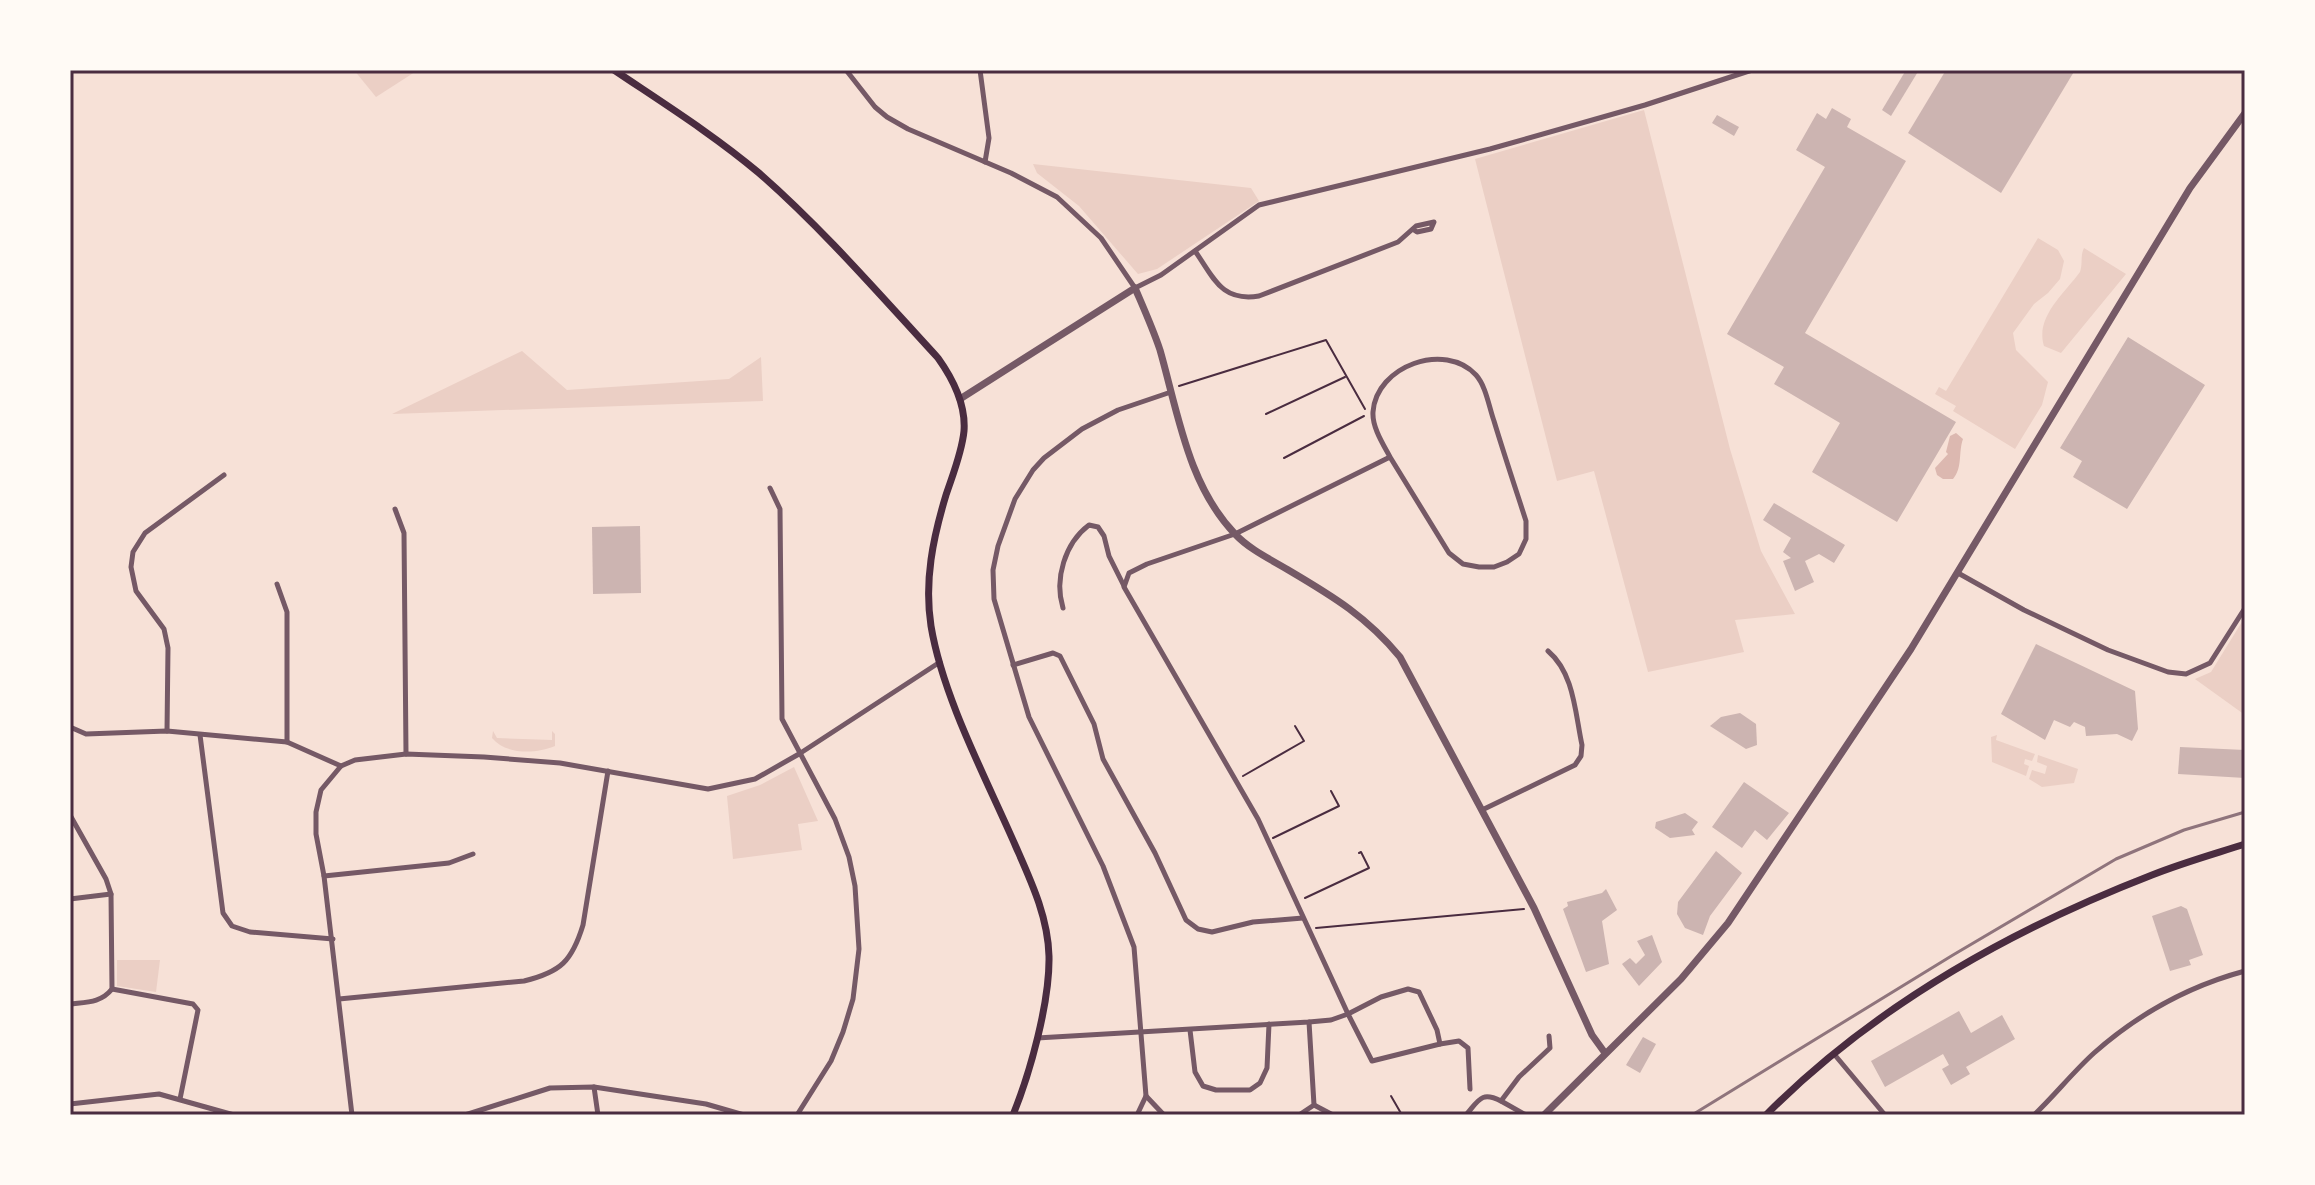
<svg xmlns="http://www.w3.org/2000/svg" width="2315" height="1185" viewBox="0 0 2315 1185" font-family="'IBM Plex Sans',sans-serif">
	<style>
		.green { fill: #ebcfc5 }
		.water { fill: #dcb8b0 }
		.building { fill: #ccb4b1 }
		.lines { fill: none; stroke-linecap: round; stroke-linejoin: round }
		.path { stroke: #4a2c40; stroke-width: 2 }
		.minor { stroke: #755966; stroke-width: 5 }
		.tertiary { stroke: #755966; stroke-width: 7 }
		.secondary { stroke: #4a2c40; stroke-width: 7 }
		.rail { stroke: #8f747c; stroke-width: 3 }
		.neatline { fill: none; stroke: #4a2c40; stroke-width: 3 }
	</style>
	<rect width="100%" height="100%" fill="#f7e1d7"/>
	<g class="green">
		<polygon points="354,70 418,70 376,97"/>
		<polygon points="1644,110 1730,449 1761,551 1795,614 1735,620 1744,652 1648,672 1594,471 1557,481 1475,159"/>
		<polygon points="1033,164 1251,188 1259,201 1157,269 1138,274 1079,206 1037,173"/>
		<polygon points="2038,238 2058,250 2064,261 2060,279 2048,293 2034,304 2013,333 2016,350 2048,382 2042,405 2015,449 1953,411 1956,406 1935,394 1939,387 1946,391"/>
		<path d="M2084,248L2126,274L2061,353L2044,346C2035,317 2064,294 2080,272C2083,263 2080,256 2084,248Z"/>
		<polygon points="522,351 567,390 729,379 761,357 763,401 392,414"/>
		<polygon points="2245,617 2245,715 2195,679 2211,672"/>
		<path d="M493,731L497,738L552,740V731L555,734V746C536,754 506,755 492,738Z"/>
		<polygon points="1997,735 1996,740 2035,754 2032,761 2025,759 2024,764 2029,766 2026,776 1992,762 1991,737"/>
		<polygon points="2038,755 2078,769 2074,783 2042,787 2029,779 2032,770 2045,774 2047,766 2037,762"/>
		<polygon points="794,767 818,821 798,824 802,850 733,859 727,796 760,785"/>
		<polygon points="117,960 160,960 156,992 117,986"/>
	</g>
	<path class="water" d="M1956,433L1963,439C1958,453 1963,467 1953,479H1943L1937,475L1935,468L1948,454L1946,452L1950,436Z"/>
	<g class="building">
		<polygon points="1906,70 1919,70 1891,116 1882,110"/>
		<polygon points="1946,70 2075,70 2001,193 1908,133"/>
		<polygon points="1832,108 1851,119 1847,127 1906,161 1805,333 1956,422 1897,522 1812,472 1840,423 1774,384 1784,367 1727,334 1825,167 1796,150 1817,113 1826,119"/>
		<polygon points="1717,115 1739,127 1734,136 1712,123"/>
		<polygon points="2128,337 2205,385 2127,509 2073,477 2082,461 2060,448"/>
		<polygon points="1774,503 1845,545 1834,563 1819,554 1805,561 1814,582 1795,591 1783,561 1791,558 1783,552 1791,538 1763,520"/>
		<polygon points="640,526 641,593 593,594 592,527"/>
		<polygon points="2036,644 2135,691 2138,729 2132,741 2117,734 2086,736 2085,727 2074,722 2070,727 2054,720 2045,740 2001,714"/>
		<polygon points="1740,713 1756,724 1757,745 1746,749 1710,726 1721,717"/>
		<polygon points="2180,747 2245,750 2245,778 2178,774"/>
		<polygon points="1744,782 1789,813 1767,840 1755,830 1742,848 1712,827"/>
		<polygon points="1685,813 1698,822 1692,830 1695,835 1670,838 1655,828 1656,822"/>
		<polygon points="1716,851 1742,873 1710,916 1703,935 1685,928 1677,914 1678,902"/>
		<polygon points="1606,889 1617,910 1602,921 1609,964 1586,972 1563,909 1568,906 1567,902 1602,893"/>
		<polygon points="2181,906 2187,909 2203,955 2189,960 2191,965 2170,971 2152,916"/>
		<polygon points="1652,935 1662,962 1639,986 1622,964 1630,958 1636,964 1645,955 1637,941"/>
		<polygon points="1959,1011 1971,1033 2002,1015 2015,1039 1966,1067 1970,1074 1951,1085 1942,1069 1949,1065 1943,1054 1885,1087 1871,1061"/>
		<polygon points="1643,1037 1656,1044 1640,1073 1626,1065"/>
	</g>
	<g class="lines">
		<g class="path">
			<polyline points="1179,386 1326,340 1365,409"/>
			<polyline points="1266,414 1345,377"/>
			<polyline points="1284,458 1364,416"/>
			<polyline points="1243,776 1304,741 1295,726"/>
			<polyline points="1273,838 1339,806 1331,791"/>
			<polyline points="1305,898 1369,868 1361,852 1359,853"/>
			<polyline points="1316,928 1524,909"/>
			<polyline points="1391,1096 1402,1115"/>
		</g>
		<g class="minor">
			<polyline points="846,70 875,107 887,117 908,129 1011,173 1057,197 1101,238 1135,288 1161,275 1259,205 1490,149 1645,105 1752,70"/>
			<polyline points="980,70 989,138 985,162"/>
			<path d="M1195,251C1214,278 1221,302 1259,296L1398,242L1416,226L1434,222L1431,229L1417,232L1414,230"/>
			<polyline points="770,488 780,509 782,719 835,819 849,857 855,886 859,949 853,999 843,1032 831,1061 797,1115"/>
			<polyline points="395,509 404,533 406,754"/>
			<polyline points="1958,573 2024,610 2108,650 2168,672 2186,674 2210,663 2245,608"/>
			<polyline points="277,584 287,612 287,742"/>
			<path d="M1063,608C1054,579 1065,543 1089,525L1098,527L1104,536L1109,556L1124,586"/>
			<polyline points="1013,665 1053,653 1060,656 1094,724 1103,759 1155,853 1186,920 1198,929 1212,932 1253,922 1303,918"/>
			<polyline points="70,727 86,734 167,731 287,742 341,766"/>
			<polyline points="167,731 168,648 164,629 136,591 131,567 133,552 145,533 224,475"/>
			<polyline points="200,735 223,913 232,926 250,932 333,939"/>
			<path d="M1482,810L1575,765L1581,756L1582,745C1575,712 1574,673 1548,651"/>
			<path d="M70,815L106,879L111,894L112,989C101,1003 86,1002 70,1004"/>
			<polyline points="324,876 449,863 473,854"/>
			<polyline points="70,899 111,894"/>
			<polyline points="112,989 193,1004 198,1010 180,1099"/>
			<polygon points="1408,989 1419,992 1437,1030 1440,1044 1372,1061 1348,1014 1381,997"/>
			<path d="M339,999L524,981C561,972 572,961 583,925L608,771"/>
			<polyline points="1190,1030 1195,1072 1203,1086 1216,1090 1250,1090 1260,1083 1267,1068 1269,1024"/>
			<path d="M1037,1038L1309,1022L1331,1020L1348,1014L1258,819L1124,587L1129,573L1147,564L1235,534L1390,457C1383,444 1372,427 1373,412C1376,366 1445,341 1476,375C1486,386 1489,407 1494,421C1504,454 1515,487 1526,521V539L1519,554L1507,562L1494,567H1479L1463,564L1449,553L1390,457"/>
			<polyline points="1440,1044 1459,1041 1468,1048 1470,1089"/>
			<polyline points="1834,1054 1885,1115"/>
			<polyline points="594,1087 598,1115"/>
			<polyline points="70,1104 159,1094 234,1115"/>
			<polyline points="1314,1105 1333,1115"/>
			<polyline points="352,1115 324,876 316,834 316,812 321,790 341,766 355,760 406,754 484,757 560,763 708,789 755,779 799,754 940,662"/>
			<polyline points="465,1115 550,1088 594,1087 706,1104 744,1115"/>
			<polyline points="1137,1115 1146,1096"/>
			<polyline points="1164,1115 1146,1096 1134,947 1103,866 1029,717 994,599 993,570 998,546 1015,499 1033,470 1044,458 1082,429 1118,410 1171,392"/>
			<polyline points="1299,1115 1314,1105 1309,1022"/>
			<path d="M1466,1115C1479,1100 1481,1091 1501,1101"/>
			<polyline points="1526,1115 1501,1101 1519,1077 1550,1048 1549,1036"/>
			<path d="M2034,1115C2055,1095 2073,1072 2094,1053C2137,1015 2189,986 2245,971"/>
		</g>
		<g class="tertiary">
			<path d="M960,399L1135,288C1144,309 1153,329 1160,350C1178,413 1188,485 1235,534C1250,550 1272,560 1290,571C1334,597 1367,617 1400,657L1534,908L1592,1035L1605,1053"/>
			<polyline points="1544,1115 1681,979 1728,923 1911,649 2190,188 2245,113"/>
		</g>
		<g class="secondary">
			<path d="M614,70C663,103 714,135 759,173C823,229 880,295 938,358C953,379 966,404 964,431C962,452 953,474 946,495C933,538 924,581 931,626C943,698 987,780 1016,847C1031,881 1048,917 1049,956C1050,1002 1030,1073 1013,1115"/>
			<path d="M1766,1115C1874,1006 2010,930 2152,875C2182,863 2214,854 2245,844"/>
		</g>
		<polyline class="rail" points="1692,1115 1953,955 2116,859 2184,830 2245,812"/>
	</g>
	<rect width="2315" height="1185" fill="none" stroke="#fffaf5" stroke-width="144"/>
	<rect x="72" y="72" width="2171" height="1041" class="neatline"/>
</svg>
